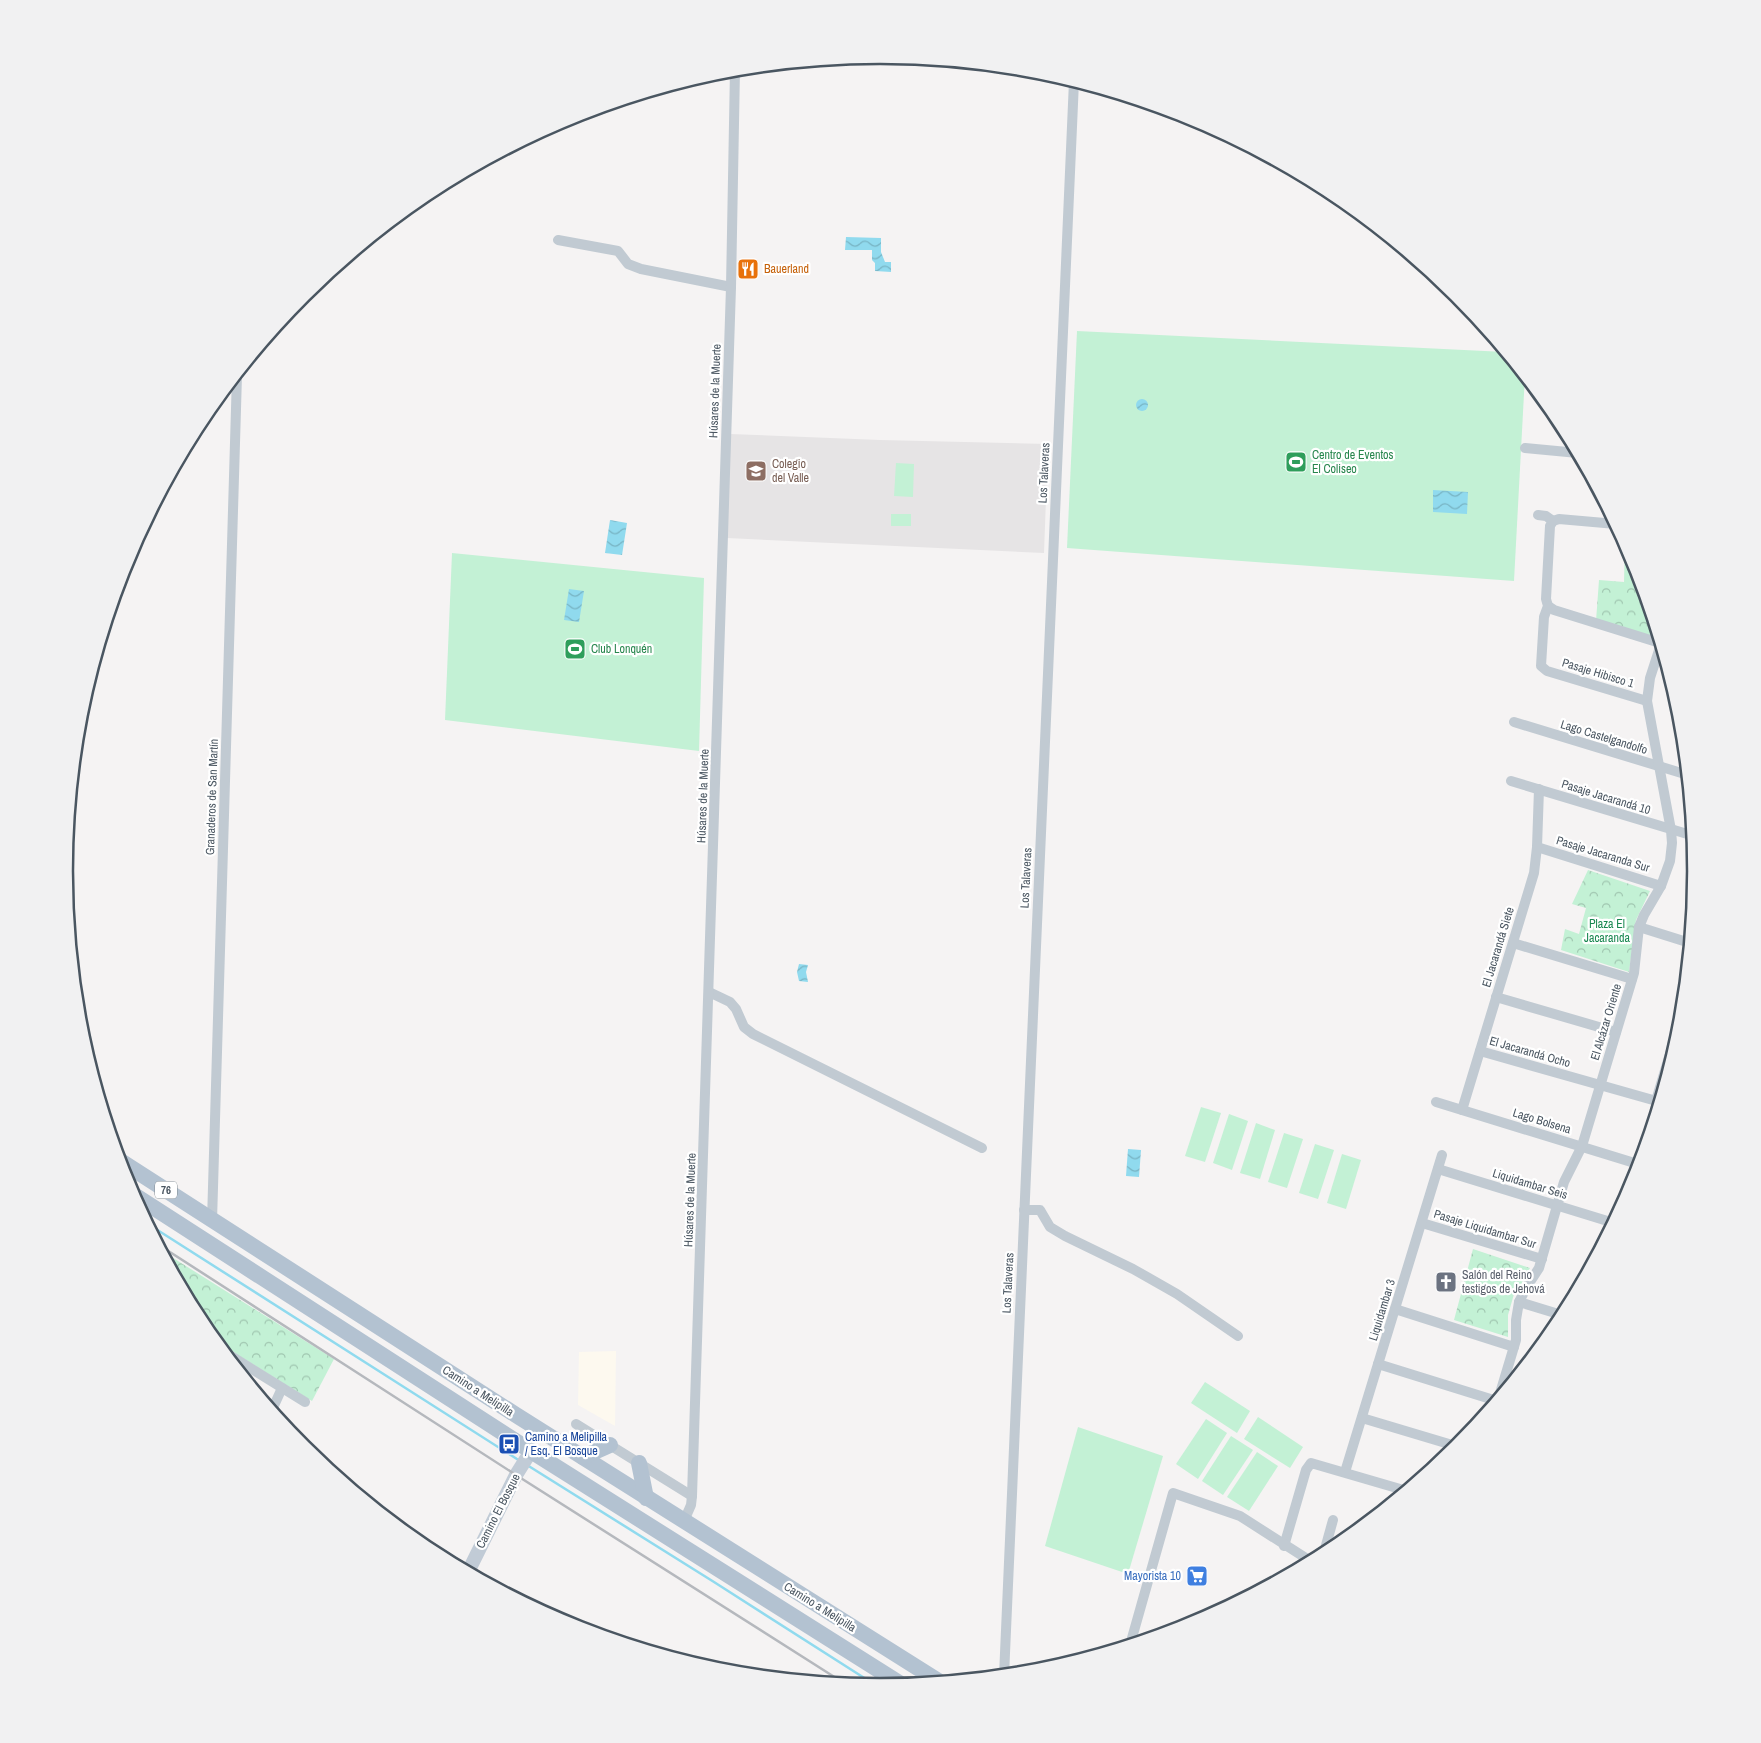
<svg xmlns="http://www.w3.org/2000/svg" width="1761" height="1743" viewBox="0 0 1761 1743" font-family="'Archivo Narrow',sans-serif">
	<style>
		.commercial { fill: #fdf9ef }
		.education { fill: #e6e4e5 }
		.park { fill: url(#park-crowns) }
		.garden { fill: #c3f1d5 }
		.water { fill: url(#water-waves) }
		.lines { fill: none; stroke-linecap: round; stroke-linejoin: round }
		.stream { stroke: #90daee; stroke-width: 2.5 }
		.street { stroke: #c1cad2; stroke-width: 10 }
		.secondary { stroke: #c1cbd6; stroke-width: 14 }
		.primary { stroke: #b3c2d1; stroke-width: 16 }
		.rail { stroke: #b5b8bd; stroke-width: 2.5 }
		.labels { text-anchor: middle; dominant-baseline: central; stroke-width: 4.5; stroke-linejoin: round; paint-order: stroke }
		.shield { fill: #fff; stroke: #808990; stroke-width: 1 }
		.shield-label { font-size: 11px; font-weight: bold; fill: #4a5661 }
		.food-label { font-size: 12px; fill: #c56008; stroke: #fff; text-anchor: start }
		.street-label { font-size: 12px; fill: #4a5661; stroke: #fff }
		.leisure-label { font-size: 12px; fill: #27864d; stroke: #fff; text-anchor: start }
		.education-label { font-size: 12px; fill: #785e54; stroke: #fff; text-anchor: start }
		.park-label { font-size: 12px; fill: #17864f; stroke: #fff }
		.worship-label { font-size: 12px; fill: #5b616d; stroke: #fff; text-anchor: start }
		.transit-label { font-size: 12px; fill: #164399; stroke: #fff; text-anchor: start }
		.shop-label { font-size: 12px; fill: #366cbe; stroke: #fff; text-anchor: end }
		.rim { fill: none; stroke: #4a5661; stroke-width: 2.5 }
	</style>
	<defs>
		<pattern id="park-crowns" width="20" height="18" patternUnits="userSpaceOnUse" patternTransform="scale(1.25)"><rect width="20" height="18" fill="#c3f1d5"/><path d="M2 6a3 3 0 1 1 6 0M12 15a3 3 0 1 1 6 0" fill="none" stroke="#a0c6b0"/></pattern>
		<pattern id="water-waves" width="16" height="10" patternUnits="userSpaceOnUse" patternTransform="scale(1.25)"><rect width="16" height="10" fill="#90daee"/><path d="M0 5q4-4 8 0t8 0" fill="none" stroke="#78b4c4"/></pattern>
	</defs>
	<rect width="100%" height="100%" fill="#f5f3f3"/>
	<polygon class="commercial" points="616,1351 615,1426 578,1405 579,1352"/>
	<polygon class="education" points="730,434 880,440 1048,444 1044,553 727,538"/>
	<g class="park">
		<polygon points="1625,541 1635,559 1659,640 1596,621 1599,580 1624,582"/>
		<polygon points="1588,870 1650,891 1636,920 1629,972 1561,950 1565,929 1579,934 1586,908 1572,904"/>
		<polygon points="1473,1249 1530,1268 1519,1288 1514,1294 1508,1315 1508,1337 1454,1320"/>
		<polygon points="162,1251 334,1359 312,1401 214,1340 201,1325"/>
	</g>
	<g class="garden">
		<polygon points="1077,331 1505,352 1525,375 1514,581 1067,548"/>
		<polygon points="896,463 914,464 913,497 894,496"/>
		<rect x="891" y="514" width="20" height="12"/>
		<polygon points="452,553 704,578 699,751 445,720"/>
		<polygon points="1201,1107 1221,1113 1205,1162 1185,1156"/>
		<polygon points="1229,1114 1248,1121 1232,1170 1213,1163"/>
		<polygon points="1256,1123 1275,1130 1260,1179 1240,1173"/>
		<polygon points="1284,1133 1303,1139 1287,1188 1268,1182"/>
		<polygon points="1315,1144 1334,1150 1318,1199 1299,1193"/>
		<polygon points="1342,1154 1361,1160 1346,1209 1327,1203"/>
		<polygon points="1205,1382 1250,1411 1237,1433 1191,1403"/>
		<polygon points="1258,1417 1303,1447 1290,1468 1244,1439"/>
		<polygon points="1206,1419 1227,1433 1198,1479 1176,1464"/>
		<polygon points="1078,1427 1163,1456 1128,1574 1045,1546"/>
		<polygon points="1231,1436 1253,1450 1223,1495 1202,1481"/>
		<polygon points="1257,1452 1278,1466 1249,1511 1227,1497"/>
	</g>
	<g class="water">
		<polygon points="846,237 881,238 881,252 885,262 891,262 891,272 875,271 875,263 872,260 872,250 845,250"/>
		<circle cx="1142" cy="405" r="6"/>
		<polygon points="1433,490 1468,492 1467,514 1433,512"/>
		<polygon points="610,520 627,523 622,555 605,553"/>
		<polygon points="569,589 584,591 579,622 564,620"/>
		<polygon points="799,964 808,965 806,972 808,982 799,981 797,972"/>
		<polygon points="1128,1149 1141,1150 1139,1177 1126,1176"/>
	</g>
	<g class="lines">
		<g class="stream">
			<polyline points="148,1224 520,1461"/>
			<polyline points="527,1465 714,1582 880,1688"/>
		</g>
		<g class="street">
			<polyline points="558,240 618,251 628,264 641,269 731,287"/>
			<polyline points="1525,448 1578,453"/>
			<polyline points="1538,515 1546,516 1553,521"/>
			<polyline points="1553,521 1550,526 1546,599 1548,606 1544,617 1541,666 1547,671 1647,701"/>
			<polyline points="1553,521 1559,519 1616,524"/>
			<polyline points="1548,606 1554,610 1660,643"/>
			<polyline points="1514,722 1688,775"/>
			<polyline points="1511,781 1694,836"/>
			<polyline points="1537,847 1661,886"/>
			<polyline points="1639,927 1690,943"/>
			<polyline points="1513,943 1632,979"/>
			<polyline points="709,992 730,1002 736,1009 744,1027 753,1034 982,1148"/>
			<polyline points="1496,997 1616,1032"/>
			<polyline points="1480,1051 1660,1102"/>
			<polyline points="1656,1101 1683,1010"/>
			<polyline points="1436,1102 1641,1165"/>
			<polyline points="1462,1110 1534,873 1537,847 1539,789"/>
			<polyline points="1438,1169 1614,1223"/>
			<polyline points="1024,1210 1040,1210 1050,1227 1065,1236 1133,1269 1177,1294 1238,1336"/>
			<polyline points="212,1221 237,375"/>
			<polyline points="1422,1223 1542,1259"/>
			<polyline points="1519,1302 1565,1316"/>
			<polyline points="1395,1309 1514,1347"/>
			<polyline points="223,1351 305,1402"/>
			<polyline points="1378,1364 1497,1401"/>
			<polyline points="1498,1400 1516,1340 1516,1320 1519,1302 1526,1288 1539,1268 1564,1182 1582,1146 1634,973 1639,927 1644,915 1661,886 1670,861 1672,843 1671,830 1647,701 1650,678 1661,644"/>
			<polyline points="272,1410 282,1388"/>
			<polyline points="1362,1418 1459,1447"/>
			<polyline points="576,1424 692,1496"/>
			<polyline points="1345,1472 1442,1155"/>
			<polyline points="684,1521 691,1505 692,1496 731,287 735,69"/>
			<polyline points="1284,1546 1306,1470 1311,1463 1407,1491"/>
			<polyline points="1323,1556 1333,1520"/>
			<polyline points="1130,1645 1173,1493 1240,1516 1312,1562"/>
			<polyline points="1004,1676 1074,81"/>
		</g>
		<polyline class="secondary" points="468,1572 516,1475 531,1451"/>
		<g class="primary">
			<polyline points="119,1160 516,1415 940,1682"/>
			<polyline points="131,1193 531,1451 904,1686"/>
			<polyline points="583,1457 610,1445"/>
			<polyline points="639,1463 646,1498"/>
		</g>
		<polyline class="rail" points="159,1245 516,1475 847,1685"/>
	</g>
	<defs>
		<g id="restaurant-square" transform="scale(1.125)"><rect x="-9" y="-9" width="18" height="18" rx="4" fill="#e8710a" stroke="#fff"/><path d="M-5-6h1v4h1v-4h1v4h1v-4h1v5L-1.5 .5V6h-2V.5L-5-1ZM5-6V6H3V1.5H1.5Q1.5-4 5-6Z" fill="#fff"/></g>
		<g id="stadium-square" transform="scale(1.125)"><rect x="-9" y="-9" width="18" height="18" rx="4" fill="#2e9e5b" stroke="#fff"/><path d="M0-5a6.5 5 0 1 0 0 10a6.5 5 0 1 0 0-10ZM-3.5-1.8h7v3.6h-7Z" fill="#fff"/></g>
		<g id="school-square" transform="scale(1.125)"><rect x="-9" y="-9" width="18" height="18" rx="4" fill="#8d6e63" stroke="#fff"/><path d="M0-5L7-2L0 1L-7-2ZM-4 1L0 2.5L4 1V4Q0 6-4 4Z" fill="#fff"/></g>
		<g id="church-square" transform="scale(1.125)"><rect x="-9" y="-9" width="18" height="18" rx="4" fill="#6b7280" stroke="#fff"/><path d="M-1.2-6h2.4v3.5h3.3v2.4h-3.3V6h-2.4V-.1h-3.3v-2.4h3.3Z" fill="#fff"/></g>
		<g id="bus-square" transform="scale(1.125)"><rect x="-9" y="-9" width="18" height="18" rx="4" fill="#1a4fb4" stroke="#fff"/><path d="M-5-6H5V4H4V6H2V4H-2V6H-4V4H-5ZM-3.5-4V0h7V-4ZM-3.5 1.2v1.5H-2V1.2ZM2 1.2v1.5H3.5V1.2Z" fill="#fff"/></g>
		<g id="supermarket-square" transform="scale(1.125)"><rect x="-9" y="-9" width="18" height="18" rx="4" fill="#3f7fe0" stroke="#fff"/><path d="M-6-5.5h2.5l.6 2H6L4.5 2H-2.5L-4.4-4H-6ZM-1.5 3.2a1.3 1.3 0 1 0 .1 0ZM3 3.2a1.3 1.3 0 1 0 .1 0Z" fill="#fff"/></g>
	</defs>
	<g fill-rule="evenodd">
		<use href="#restaurant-square" x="748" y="269"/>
		<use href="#stadium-square" x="1296" y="462"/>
		<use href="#school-square" x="756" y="471"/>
		<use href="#stadium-square" x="575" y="649"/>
		<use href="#church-square" x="1446" y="1282"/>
		<use href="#bus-square" x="509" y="1444"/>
		<use href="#supermarket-square" x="1197" y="1576"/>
	</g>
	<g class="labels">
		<rect class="shield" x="155" y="1181.5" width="22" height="17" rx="4"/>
		<g class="shield-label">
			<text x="166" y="1190">76</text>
		</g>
		<g class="food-label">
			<text x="764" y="269">Bauerland</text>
		</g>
		<g class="street-label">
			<text transform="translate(715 391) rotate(-88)">Húsares de la Muerte</text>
			<text transform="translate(1044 473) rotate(-87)">Los Talaveras</text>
			<text transform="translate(1598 673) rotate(17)">Pasaje Hibisco 1</text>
			<text transform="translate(1604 737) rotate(17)">Lago Castelgandolfo</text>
			<text transform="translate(703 796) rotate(-88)">Húsares de la Muerte</text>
			<text transform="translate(212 797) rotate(-88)">Granaderos de San Martín</text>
			<text transform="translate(1606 797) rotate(17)">Pasaje Jacarandá 10</text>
			<text transform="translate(1603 854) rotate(17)">Pasaje Jacaranda Sur</text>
			<text transform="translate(1026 878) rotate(-87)">Los Talaveras</text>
			<text transform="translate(1498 947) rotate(-73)">El Jacarandá Siete</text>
			<text transform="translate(1606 1022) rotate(-73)">El Alcázar Oriente</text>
			<text transform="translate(1530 1052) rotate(16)">El Jacarandá Ocho</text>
			<text transform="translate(1542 1121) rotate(17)">Lago Bolsena</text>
			<text transform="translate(1530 1184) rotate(17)">Liquidambar Seis</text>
			<text transform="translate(690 1200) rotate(-88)">Húsares de la Muerte</text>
			<text transform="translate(1485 1229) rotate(17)">Pasaje Liquidambar Sur</text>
			<text transform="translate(1008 1283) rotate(-87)">Los Talaveras</text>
			<text transform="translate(1382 1310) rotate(-73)">Liquidambar 3</text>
			<text transform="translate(478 1391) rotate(33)">Camino a Melipilla</text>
			<text transform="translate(498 1511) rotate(-63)">Camino El Bosque</text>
			<text transform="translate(820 1607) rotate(32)">Camino a Melipilla</text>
		</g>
		<g class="leisure-label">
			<text x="1312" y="455">Centro de Eventos<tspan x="1312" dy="14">El Coliseo</tspan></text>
			<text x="591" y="649">Club Lonquén</text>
		</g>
		<g class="education-label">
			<text x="772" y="464">Colegio<tspan x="772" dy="14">del Valle</tspan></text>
		</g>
		<g class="park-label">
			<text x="1607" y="924">Plaza El<tspan x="1607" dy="14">Jacaranda</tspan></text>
		</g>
		<g class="worship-label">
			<text x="1462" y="1275">Salón del Reino<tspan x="1462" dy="14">testigos de Jehová</tspan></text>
		</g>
		<g class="transit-label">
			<text x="525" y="1437">Camino a Melipilla<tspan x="525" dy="14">/ Esq. El Bosque</tspan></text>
		</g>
		<g class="shop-label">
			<text x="1181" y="1576">Mayorista 10</text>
		</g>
	</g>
	<path d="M0 0H1761V1743H0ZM73 871a807 807 0 1 1 1614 0a807 807 0 1 1-1614 0Z" fill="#f1f1f2" fill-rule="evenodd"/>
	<path class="rim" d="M73 871a807 807 0 1 1 1614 0a807 807 0 1 1-1614 0Z"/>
</svg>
